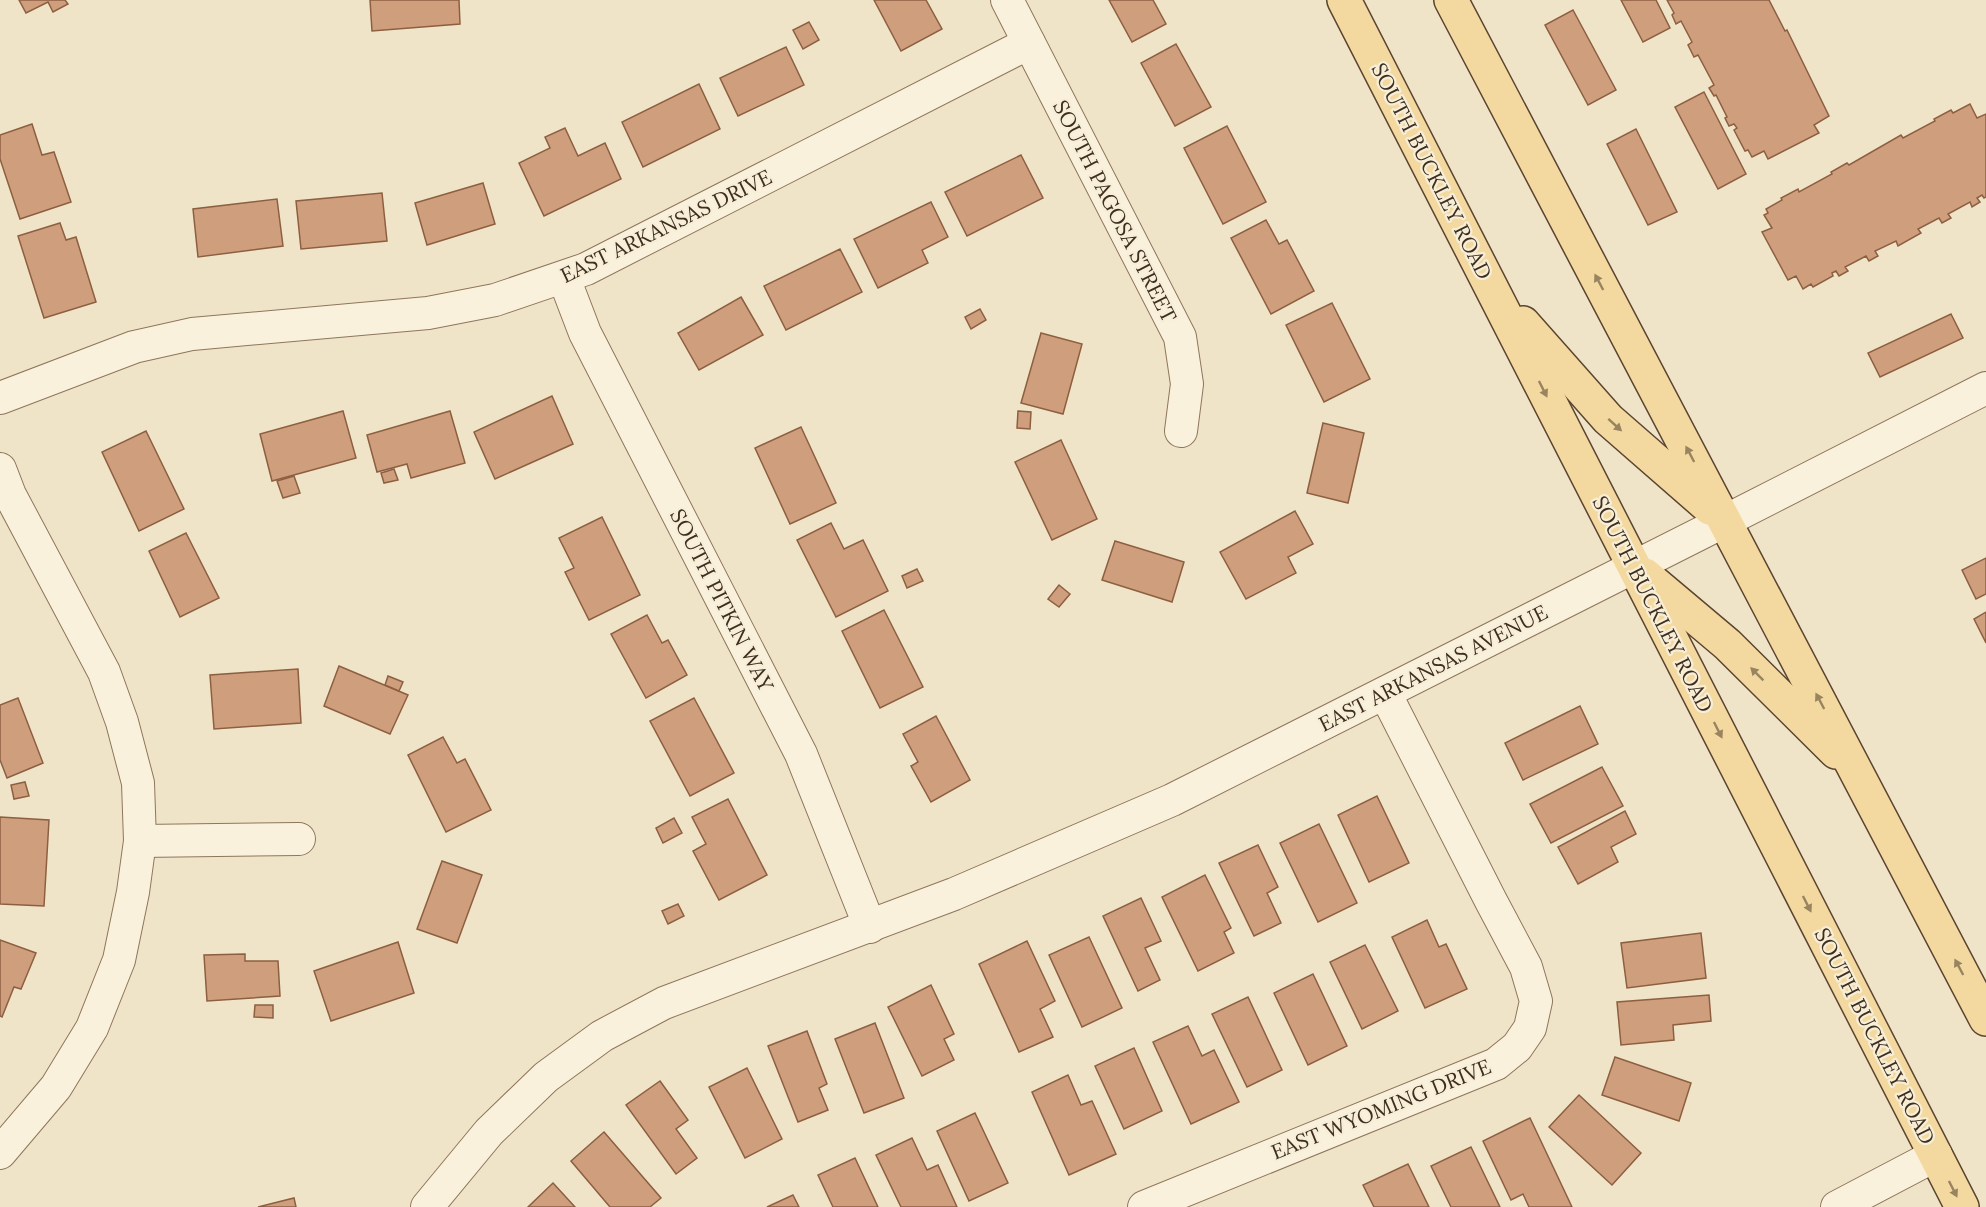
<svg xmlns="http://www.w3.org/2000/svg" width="1986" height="1207" viewBox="0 0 1986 1207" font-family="Lora,serif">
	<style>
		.building { fill: #cf9f7d; stroke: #8d5f41; stroke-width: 1.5 }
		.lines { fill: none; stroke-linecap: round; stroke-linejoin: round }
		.minor-casing { stroke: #8d765c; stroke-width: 34 }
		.primary-casing { stroke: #5b4430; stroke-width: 36 }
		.minor { stroke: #faf1dc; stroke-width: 32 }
		.primary { stroke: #f3d9a0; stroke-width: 33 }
		.oneway { fill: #988460 }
		.labels { text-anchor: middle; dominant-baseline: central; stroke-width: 4.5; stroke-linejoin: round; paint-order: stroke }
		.street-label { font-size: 21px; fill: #3d2e20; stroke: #f7eed8 }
	</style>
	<rect width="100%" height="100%" fill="#f0e4c8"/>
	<g class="building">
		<polygon points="19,0 65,0 68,4 53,12 48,2 26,13"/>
		<polygon points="370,0 459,0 460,24 372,31"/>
		<polygon points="874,0 926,0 942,29 901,51"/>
		<polygon points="1109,0 1153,0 1166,24 1132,42"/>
		<polygon points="1621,0 1656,0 1670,28 1643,42"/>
		<polygon points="1667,0 1769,0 1785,31 1787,30 1829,116 1814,125 1819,133 1768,159 1764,151 1752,157 1748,150 1745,151 1734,130 1737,128 1734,124 1729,126 1725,118 1727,117 1716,95 1714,96 1709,88 1714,85 1698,55 1694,57 1688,45 1692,42 1681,21 1676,24 1672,15 1674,13"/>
		<polygon points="1573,10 1616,90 1588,105 1545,25"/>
		<polygon points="809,22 819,40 803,49 793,30"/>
		<polygon points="1176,44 1211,107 1175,126 1141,63"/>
		<polygon points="786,47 804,85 738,116 720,78"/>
		<polygon points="699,84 720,129 643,167 622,122"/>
		<polygon points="1704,92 1746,174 1718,189 1675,107"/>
		<polygon points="1970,104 1977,118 1986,114 1986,197 1984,198 1982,195 1977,198 1980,202 1972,207 1970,202 1948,214 1951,218 1942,223 1939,218 1918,229 1921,233 1898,246 1896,241 1875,251 1878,256 1869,261 1866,256 1845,267 1848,271 1839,276 1836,271 1832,273 1833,276 1813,287 1811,284 1803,289 1796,276 1788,280 1762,232 1772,228 1764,215 1768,213 1766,209 1782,200 1781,198 1798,189 1799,192 1832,174 1831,172 1847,163 1849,165 1901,135 1903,138 1935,121 1934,119 1951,110 1953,113"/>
		<polygon points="32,124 42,155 54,152 71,202 20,219 0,159 0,135"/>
		<polygon points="1227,126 1266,202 1223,224 1184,148"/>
		<polygon points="565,128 578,156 605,143 621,179 544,216 519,163 550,148 545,137"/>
		<polygon points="1636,129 1677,212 1648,225 1607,144"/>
		<polygon points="1021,155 1043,198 967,236 945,192"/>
		<polygon points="483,183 495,224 427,245 415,203"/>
		<polygon points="382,193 387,241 301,249 296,201"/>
		<polygon points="277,199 283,246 198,257 193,209"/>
		<polygon points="931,202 948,237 922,250 928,263 878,288 854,239"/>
		<polygon points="1266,220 1279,244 1287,240 1314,291 1271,314 1231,238"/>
		<polygon points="60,223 66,240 76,237 96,302 44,318 18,236"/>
		<polygon points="840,249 862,292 786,330 764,286"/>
		<polygon points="741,297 763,335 699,370 678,333"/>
		<polygon points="1332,303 1370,379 1324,402 1286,325"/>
		<polygon points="980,309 986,320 971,329 965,317"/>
		<polygon points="1951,314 1963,338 1880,377 1868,353"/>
		<polygon points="1041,333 1082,344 1063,414 1021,403"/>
		<polygon points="552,396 573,444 495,479 474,432"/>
		<polygon points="343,411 356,458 272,481 260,434"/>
		<polygon points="450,411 465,463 411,478 407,464 377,472 367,435"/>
		<polygon points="1018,411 1031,412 1030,429 1017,428"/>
		<polygon points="1323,423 1364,433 1348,503 1307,493"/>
		<polygon points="801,427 836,503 790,524 755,448"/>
		<polygon points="146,431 184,509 139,531 102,452"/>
		<polygon points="1061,440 1097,519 1052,540 1015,462"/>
		<polygon points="394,469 398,480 384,483 381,473"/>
		<polygon points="294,476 300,493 283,498 277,481"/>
		<polygon points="1295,511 1313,544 1288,557 1296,573 1246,599 1220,552"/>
		<polygon points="602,517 640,595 589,620 565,572 574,568 559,538"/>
		<polygon points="831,523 844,549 863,540 888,591 836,617 797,540"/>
		<polygon points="186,533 219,598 180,617 149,551"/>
		<polygon points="1115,541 1184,562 1172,602 1102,580"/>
		<polygon points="1986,558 1986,594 1976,599 1962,570"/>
		<polygon points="917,569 923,581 907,588 902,576"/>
		<polygon points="1059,585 1070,594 1059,607 1048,599"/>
		<polygon points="884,610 923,687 880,708 842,631"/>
		<polygon points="1986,612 1986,643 1974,619"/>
		<polygon points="647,615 662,643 668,640 687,675 646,698 611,634"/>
		<polygon points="339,666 408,695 390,734 324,706"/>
		<polygon points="298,669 301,723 214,729 210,675"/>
		<polygon points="388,676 403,682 399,691 385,685"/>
		<polygon points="18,698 43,763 7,778 0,760 0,705"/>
		<polygon points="694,698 734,773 690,796 650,721"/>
		<polygon points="1580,706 1598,744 1523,780 1505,743"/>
		<polygon points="936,716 970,780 931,802 911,766 918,762 903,734"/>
		<polygon points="443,737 457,763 465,759 491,810 446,832 408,755"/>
		<polygon points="1602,767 1623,806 1551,843 1530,804"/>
		<polygon points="25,782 29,796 14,799 11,785"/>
		<polygon points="1377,796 1409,863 1369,882 1338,815"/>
		<polygon points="728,799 767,875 719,900 693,851 706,844 692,817"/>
		<polygon points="1625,811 1636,834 1611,847 1618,862 1578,884 1558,847"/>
		<polygon points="0,817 49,820 44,906 0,904"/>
		<polygon points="674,818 682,833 663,843 656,828"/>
		<polygon points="1319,824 1357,903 1318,922 1280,843"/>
		<polygon points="1258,845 1278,887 1267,893 1281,923 1254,936 1219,863"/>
		<polygon points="442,861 482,875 457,943 417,929"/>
		<polygon points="1205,875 1231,928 1224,932 1234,953 1198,971 1162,897"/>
		<polygon points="1141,898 1161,941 1145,948 1160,980 1138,991 1103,916"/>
		<polygon points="678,904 684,916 668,924 662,911"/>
		<polygon points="1427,920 1439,947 1446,944 1467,989 1425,1008 1392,937"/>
		<polygon points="1701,933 1706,978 1627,988 1621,943"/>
		<polygon points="1089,937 1122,1008 1082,1027 1049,955"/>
		<polygon points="0,940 36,953 21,989 14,987 2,1017 0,1016"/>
		<polygon points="1027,941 1055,1001 1040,1009 1053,1037 1019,1052 979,964"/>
		<polygon points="398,942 414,993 331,1021 314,971"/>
		<polygon points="1365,945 1398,1011 1362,1029 1330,962"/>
		<polygon points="245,954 245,961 278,961 280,996 207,1001 204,955"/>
		<polygon points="1313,974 1347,1046 1308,1065 1274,993"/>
		<polygon points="931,985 954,1034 944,1039 954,1060 922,1076 888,1007"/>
		<polygon points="1709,995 1711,1021 1673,1025 1674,1040 1621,1045 1617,1002"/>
		<polygon points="1248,997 1282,1070 1247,1087 1212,1014"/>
		<polygon points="255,1005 273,1005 273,1018 254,1017"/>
		<polygon points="875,1023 904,1098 864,1113 835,1039"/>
		<polygon points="1188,1026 1202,1056 1214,1050 1239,1102 1191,1124 1153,1042"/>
		<polygon points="807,1031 827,1084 819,1088 828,1110 798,1122 768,1046"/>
		<polygon points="1134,1048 1162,1111 1124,1129 1095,1066"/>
		<polygon points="1615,1057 1691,1083 1679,1121 1602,1095"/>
		<polygon points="747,1068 782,1139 745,1158 709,1087"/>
		<polygon points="1068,1075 1081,1105 1092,1101 1116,1154 1069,1175 1032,1092"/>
		<polygon points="660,1081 688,1120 676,1129 697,1158 676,1174 626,1105"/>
		<polygon points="1579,1095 1641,1153 1612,1185 1549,1127"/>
		<polygon points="975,1113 1008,1183 969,1201 937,1131"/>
		<polygon points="1530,1118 1572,1207 1529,1207 1523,1194 1511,1200 1483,1141"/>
		<polygon points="604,1132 661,1198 650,1207 610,1207 571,1161"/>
		<polygon points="912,1138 927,1170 938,1165 957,1207 901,1207 876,1155"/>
		<polygon points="1471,1147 1500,1207 1451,1207 1431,1166"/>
		<polygon points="855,1158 878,1207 833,1207 818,1175"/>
		<polygon points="1408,1164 1429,1207 1374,1207 1363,1185"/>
		<polygon points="553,1183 575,1207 528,1207"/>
		<polygon points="793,1195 799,1207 767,1207"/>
		<polygon points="294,1198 296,1207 258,1207"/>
	</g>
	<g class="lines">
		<g class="minor-casing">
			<g id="minor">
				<polyline points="1007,0 1180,337 1187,384 1181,431"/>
				<polyline points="564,278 585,333 801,754 870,927"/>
				<polyline points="0,398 134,347 192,334 428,313 495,300 586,269 1029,43"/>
				<polyline points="0,469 10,495 104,672 122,722 138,783 140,841 133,892 119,960 92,1028 56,1087 0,1153"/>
				<polyline points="140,841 299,839"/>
				<polyline points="427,1207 489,1132 546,1077 602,1036 664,1003 954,894 1172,800 1725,521 1986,388"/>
				<polyline points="1144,1207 1496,1064 1517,1047 1530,1028 1536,1001 1526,967 1491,901 1385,693"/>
				<polyline points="1837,1207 1936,1155"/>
			</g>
		</g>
		<g class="primary-casing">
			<g id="primary">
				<polyline points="1344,0 1962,1207"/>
				<polyline points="1451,0 1986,1019"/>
				<polyline points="1523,323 1608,419 1710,508"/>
				<polyline points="1645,575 1727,644 1836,752"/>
			</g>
		</g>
		<use href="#minor" class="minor"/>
		<use href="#primary" class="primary"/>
	</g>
	<defs><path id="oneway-solid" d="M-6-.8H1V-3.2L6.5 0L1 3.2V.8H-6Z" transform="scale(1.5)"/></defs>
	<g class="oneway">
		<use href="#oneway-solid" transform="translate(1599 282) rotate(-118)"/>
		<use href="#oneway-solid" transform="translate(1543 389) rotate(63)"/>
		<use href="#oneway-solid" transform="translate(1615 425) rotate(42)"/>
		<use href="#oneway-solid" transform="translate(1690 454) rotate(-118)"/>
		<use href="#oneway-solid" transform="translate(1757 674) rotate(-135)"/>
		<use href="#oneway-solid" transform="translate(1820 701) rotate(-118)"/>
		<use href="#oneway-solid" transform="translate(1718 730) rotate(63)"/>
		<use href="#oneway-solid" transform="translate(1807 904) rotate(63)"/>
		<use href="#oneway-solid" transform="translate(1959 967) rotate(-118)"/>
		<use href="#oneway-solid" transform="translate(1953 1189) rotate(63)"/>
	</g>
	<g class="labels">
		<g class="street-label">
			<text transform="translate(1432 171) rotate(63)">SOUTH BUCKLEY ROAD</text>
			<text transform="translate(1115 211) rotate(63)">SOUTH PAGOSA STREET</text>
			<text transform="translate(666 226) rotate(-26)">EAST ARKANSAS DRIVE</text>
			<text transform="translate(722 600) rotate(63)">SOUTH PITKIN WAY</text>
			<text transform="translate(1653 604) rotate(63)">SOUTH BUCKLEY ROAD</text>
			<text transform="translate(1433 668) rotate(-27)">EAST ARKANSAS AVENUE</text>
			<text transform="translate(1875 1036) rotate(63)">SOUTH BUCKLEY ROAD</text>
			<text transform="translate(1381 1109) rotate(-22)">EAST WYOMING DRIVE</text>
		</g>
	</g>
</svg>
